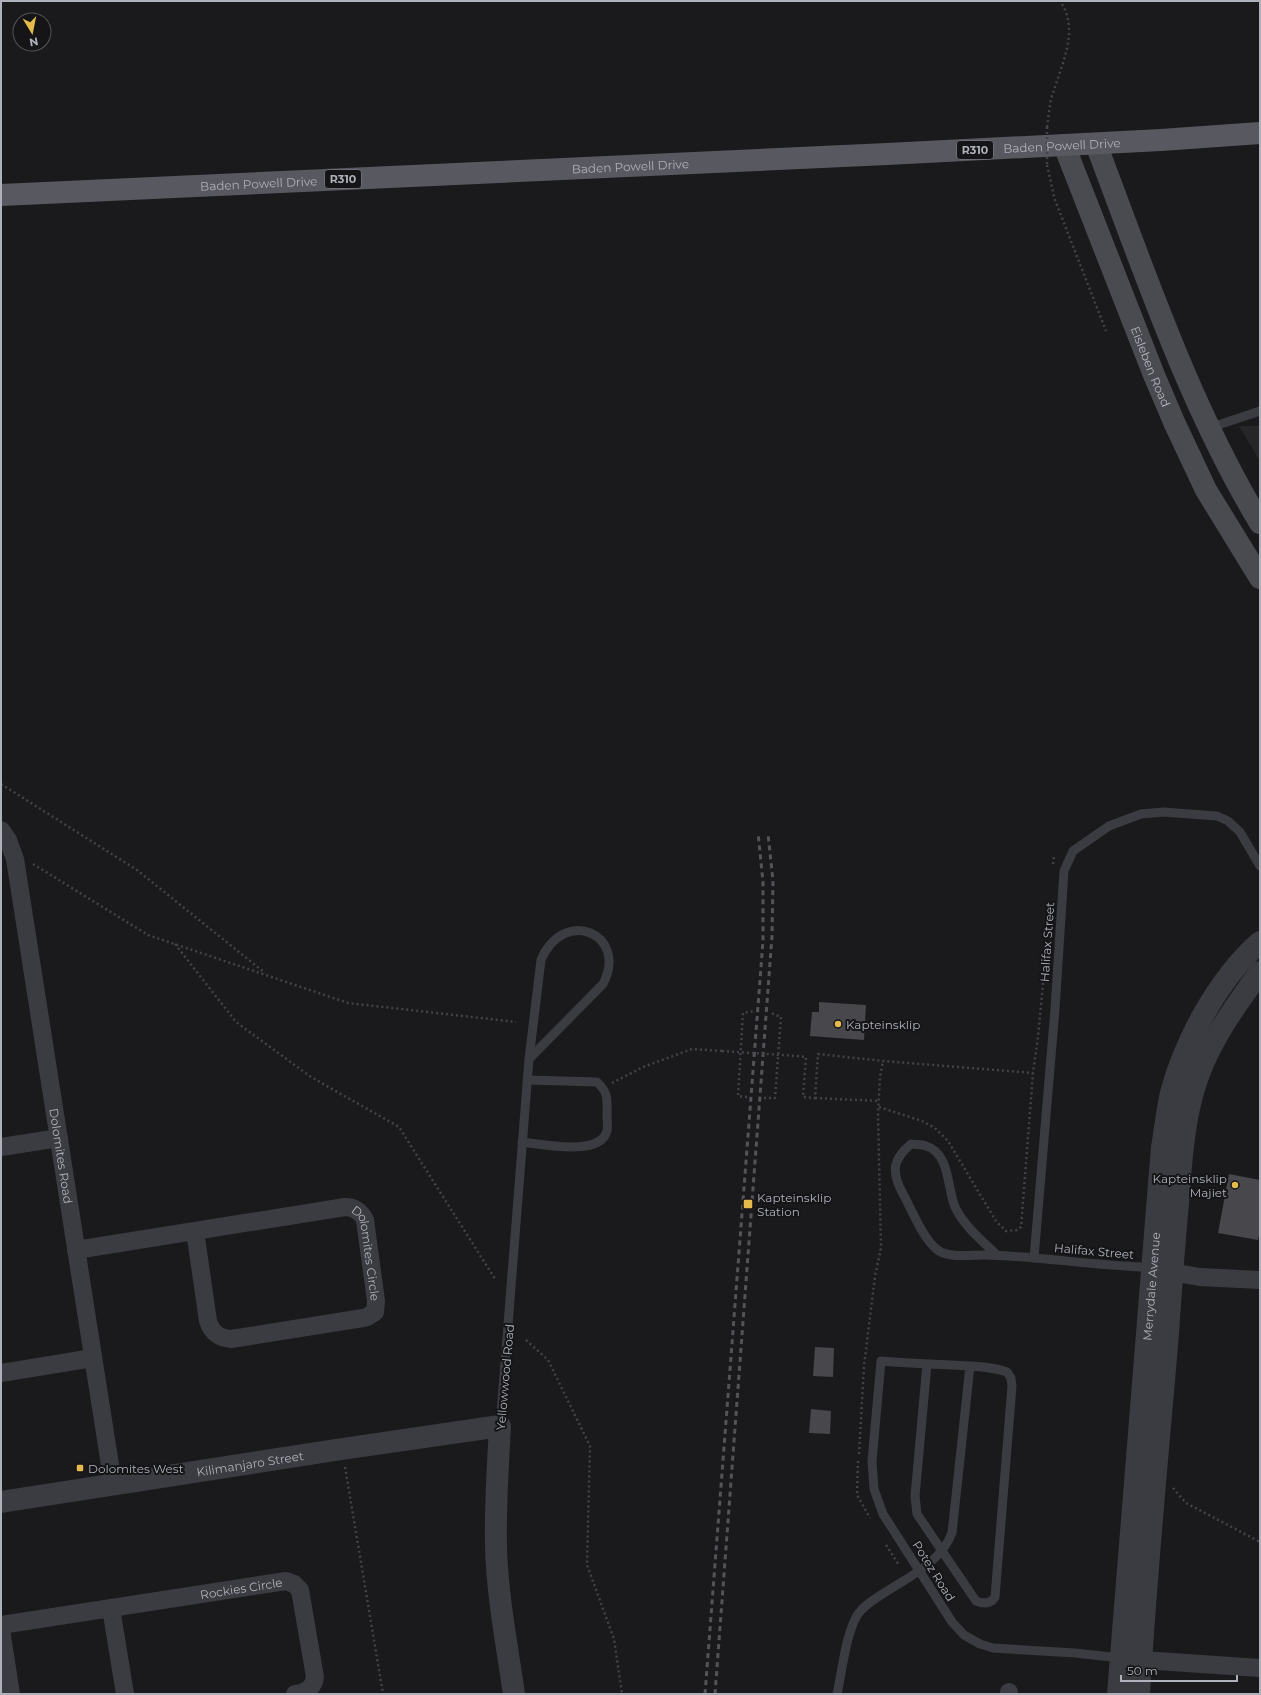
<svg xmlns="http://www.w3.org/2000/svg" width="1261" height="1695" viewBox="0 0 1261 1695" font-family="Montserrat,sans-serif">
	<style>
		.built { fill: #262629 }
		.building { fill: #47474c }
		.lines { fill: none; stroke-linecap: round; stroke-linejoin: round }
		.path { stroke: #414348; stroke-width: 2.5; stroke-dasharray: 2 3; stroke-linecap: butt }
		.service { stroke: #3b3c41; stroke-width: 9 }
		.minor { stroke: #3b3c41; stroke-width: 18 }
		.tertiary { stroke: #3b3c41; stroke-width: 22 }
		.secondary { stroke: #4a4b51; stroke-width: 22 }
		.primary { stroke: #585960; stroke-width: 22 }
		.rail { stroke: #53545a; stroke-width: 3; stroke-dasharray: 5 4; stroke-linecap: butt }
		.path-bridge { stroke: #414348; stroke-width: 2.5; stroke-dasharray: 2 3; stroke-linecap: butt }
		.poi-dot { fill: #e4ba4a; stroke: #151517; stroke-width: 1.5 }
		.labels { text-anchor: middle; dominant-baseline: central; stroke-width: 4; stroke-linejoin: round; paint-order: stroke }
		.shield { fill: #151517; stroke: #808289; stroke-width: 1 }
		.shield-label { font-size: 11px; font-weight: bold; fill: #aeb1ba }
		.street-label { font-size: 12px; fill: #aeb1ba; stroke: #151517 }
		.poi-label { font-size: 12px; fill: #aeb1ba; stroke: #151517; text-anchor: start }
	</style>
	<rect width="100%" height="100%" fill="#1a1a1c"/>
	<polygon class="built" points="1239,426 1260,426 1260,461"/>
	<g class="building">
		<polygon points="819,1002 866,1005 864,1040 810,1036 812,1012 819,1012"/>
		<polygon points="1229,1174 1260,1180 1260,1231 1258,1240 1218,1233"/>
		<polygon points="815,1347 834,1348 833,1377 813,1376"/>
		<polygon points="811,1409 831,1411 830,1434 809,1433"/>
	</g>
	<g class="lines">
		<g class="path">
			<path d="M1047,127C1049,116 1049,104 1053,93C1062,63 1080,30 1060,1"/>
			<polyline points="1047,165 1055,200 1106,331"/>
			<polyline points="1,784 137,870 265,973"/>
			<polyline points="33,864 148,935 348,1003 516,1022"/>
			<polyline points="1053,864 1054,856"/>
			<polyline points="175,944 236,1022 311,1077 399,1127 495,1279"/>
			<polyline points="797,1056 806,1057 803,1097 815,1098 818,1054 883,1061 1033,1073"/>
			<polyline points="612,1083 643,1067 692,1049 722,1051"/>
			<polyline points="747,1097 738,1096 743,1013 754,1011"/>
			<polyline points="764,1098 775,1098 781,1017 771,1013"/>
			<polyline points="815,1098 879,1101"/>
			<polyline points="879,1107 922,1121 935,1128 948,1141 996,1221 1006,1231 1017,1230 1021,1227 1033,1073 1038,1037 1044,973"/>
			<polyline points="526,1340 548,1360 590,1446 587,1565 614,1639 622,1694"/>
			<polyline points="859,1454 864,1366 875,1276 881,1248 878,1113 880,1077 883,1061"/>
			<polyline points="858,1461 857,1495 870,1518"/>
			<polyline points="345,1467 383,1694"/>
			<polyline points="1173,1488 1186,1503 1260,1542"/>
			<polyline points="886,1545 899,1565"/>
		</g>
		<g class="service">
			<polyline points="1209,428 1260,411"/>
			<path d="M522,1142C542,1144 600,1157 607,1131C608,1127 607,1120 607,1116C607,1100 609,1093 597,1082L527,1080"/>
			<path d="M997,1255C982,1241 964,1226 955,1207C947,1188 950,1153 926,1146C921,1144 915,1145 911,1144C893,1159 891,1171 902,1192C911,1208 923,1240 939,1251C951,1258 970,1255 984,1255C1037,1256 1089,1265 1142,1267L1153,1269"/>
			<polyline points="1034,1258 1055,1009 1064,871 1073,851 1109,826 1141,814 1163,812 1217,816 1228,821 1240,832 1260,866"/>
			<path d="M927,1364L915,1496L917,1514L976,1601C984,1604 991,1604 995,1597L1012,1386L1011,1378L1007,1372C990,1366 970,1366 952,1365C928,1364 904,1363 881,1361L872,1461L874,1489L883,1514L952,1622L964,1635L980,1644L993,1648L1075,1653L1121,1658"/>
			<path d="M500,1426L529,1059L541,960C564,906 629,934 603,984L529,1059"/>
			<path d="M837,1694C842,1672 846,1632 858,1614C864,1605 875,1599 884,1593C909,1577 941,1562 952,1533L970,1366"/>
		</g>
		<g class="minor">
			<path id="s1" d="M1,830L8,840L15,859L113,1484"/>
			<polyline points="1,1147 59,1138"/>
			<path id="s2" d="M76,1250L345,1207C355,1207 361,1212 365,1220L376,1301L375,1312L367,1317L363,1318L231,1339C219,1338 212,1333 208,1321L195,1231"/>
			<polyline points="1159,1270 1200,1277 1260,1280"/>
			<polyline points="1,1373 93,1358"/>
			<polyline points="111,1608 125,1694"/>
			<path id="s3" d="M1,1625L286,1581L294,1584L300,1590L315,1677C314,1688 305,1693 295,1694"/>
			<polyline points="1,1630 11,1694"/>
			<polyline points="1128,1659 1260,1668"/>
			<polyline points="1009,1694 1009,1692"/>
		</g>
		<g class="tertiary">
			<path id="s4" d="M1,1502L342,1449L500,1426C498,1466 495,1506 496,1545C497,1595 507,1645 514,1694"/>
			<path id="s5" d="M1118,1694L1162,1147C1165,1130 1167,1111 1171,1093C1185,1040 1219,978 1260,942"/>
			<path d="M1139,1694C1146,1573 1158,1453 1168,1333C1171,1289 1174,1246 1178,1203C1181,1165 1183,1128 1193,1092C1205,1047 1233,1009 1260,972"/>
		</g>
		<g class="secondary">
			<path d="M1096,144C1145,273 1189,405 1260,523"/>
			<path id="s6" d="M1064,145L1154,375L1174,422L1206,490L1260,578"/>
		</g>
		<path class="primary" id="s7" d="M1,195L887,154L1161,140L1260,133"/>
		<g class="rail">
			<polyline points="705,1694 763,941 763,882 758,833"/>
			<polyline points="715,1694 772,936 773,881 768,834"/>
		</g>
		<g class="path-bridge">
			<polyline points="1047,127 1047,165"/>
			<polyline points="722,1051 797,1056"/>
		</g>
	</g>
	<g class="poi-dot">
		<circle cx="838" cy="1024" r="4"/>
		<circle cx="1235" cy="1185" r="4"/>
		<rect x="743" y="1199" width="10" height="10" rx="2"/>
		<rect x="76" y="1464" width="8" height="8" rx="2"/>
	</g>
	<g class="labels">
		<g class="shield">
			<rect x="957" y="141" width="36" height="18" rx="3"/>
			<rect x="325" y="170" width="36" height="18" rx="3"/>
		</g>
		<g class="shield-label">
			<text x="975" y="150">R310</text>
			<text x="343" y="179">R310</text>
		</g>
		<g class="street-label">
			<text stroke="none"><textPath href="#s7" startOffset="1062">Baden Powell Drive</textPath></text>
			<text stroke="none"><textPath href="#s7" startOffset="630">Baden Powell Drive</textPath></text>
			<text stroke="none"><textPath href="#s7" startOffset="258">Baden Powell Drive</textPath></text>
			<text stroke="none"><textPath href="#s6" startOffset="238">Eisleben Road</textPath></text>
			<text transform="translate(1047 942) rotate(-86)">Halifax Street</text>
			<text stroke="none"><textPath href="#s1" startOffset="333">Dolomites Road</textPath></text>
			<text transform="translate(1094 1251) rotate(5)">Halifax Street</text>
			<text stroke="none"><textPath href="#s2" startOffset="330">Dolomites Circle</textPath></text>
			<text stroke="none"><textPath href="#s5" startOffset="409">Merrydale Avenue</textPath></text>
			<text transform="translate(505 1377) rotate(-85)">Yellowwood Road</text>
			<text stroke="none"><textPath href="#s4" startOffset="252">Kilimanjaro Street</textPath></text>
			<text transform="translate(934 1571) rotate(58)">Potez Road</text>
			<text stroke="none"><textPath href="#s3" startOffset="243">Rockies Circle</textPath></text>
		</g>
		<g class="poi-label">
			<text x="846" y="1024">Kapteinsklip</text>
			<text x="1227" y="1178" text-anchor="end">Kapteinsklip<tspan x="1227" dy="14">Majiet</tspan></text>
			<text x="757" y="1197">Kapteinsklip<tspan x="757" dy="14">Station</tspan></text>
			<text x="88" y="1468">Dolomites West</text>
		</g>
	</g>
	<rect width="1261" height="1695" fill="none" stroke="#aeb1ba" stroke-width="4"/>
	<g transform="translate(32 32) rotate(170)"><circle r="19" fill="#151517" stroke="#525358"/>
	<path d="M0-3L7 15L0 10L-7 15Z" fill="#e4ba4a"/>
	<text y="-6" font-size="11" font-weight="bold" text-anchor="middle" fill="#aeb1ba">N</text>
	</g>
	<path d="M1121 1675v6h116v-6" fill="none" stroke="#aeb1ba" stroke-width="2"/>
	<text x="1127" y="1675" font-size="12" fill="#aeb1ba" stroke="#151517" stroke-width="3" paint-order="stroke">50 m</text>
</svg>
